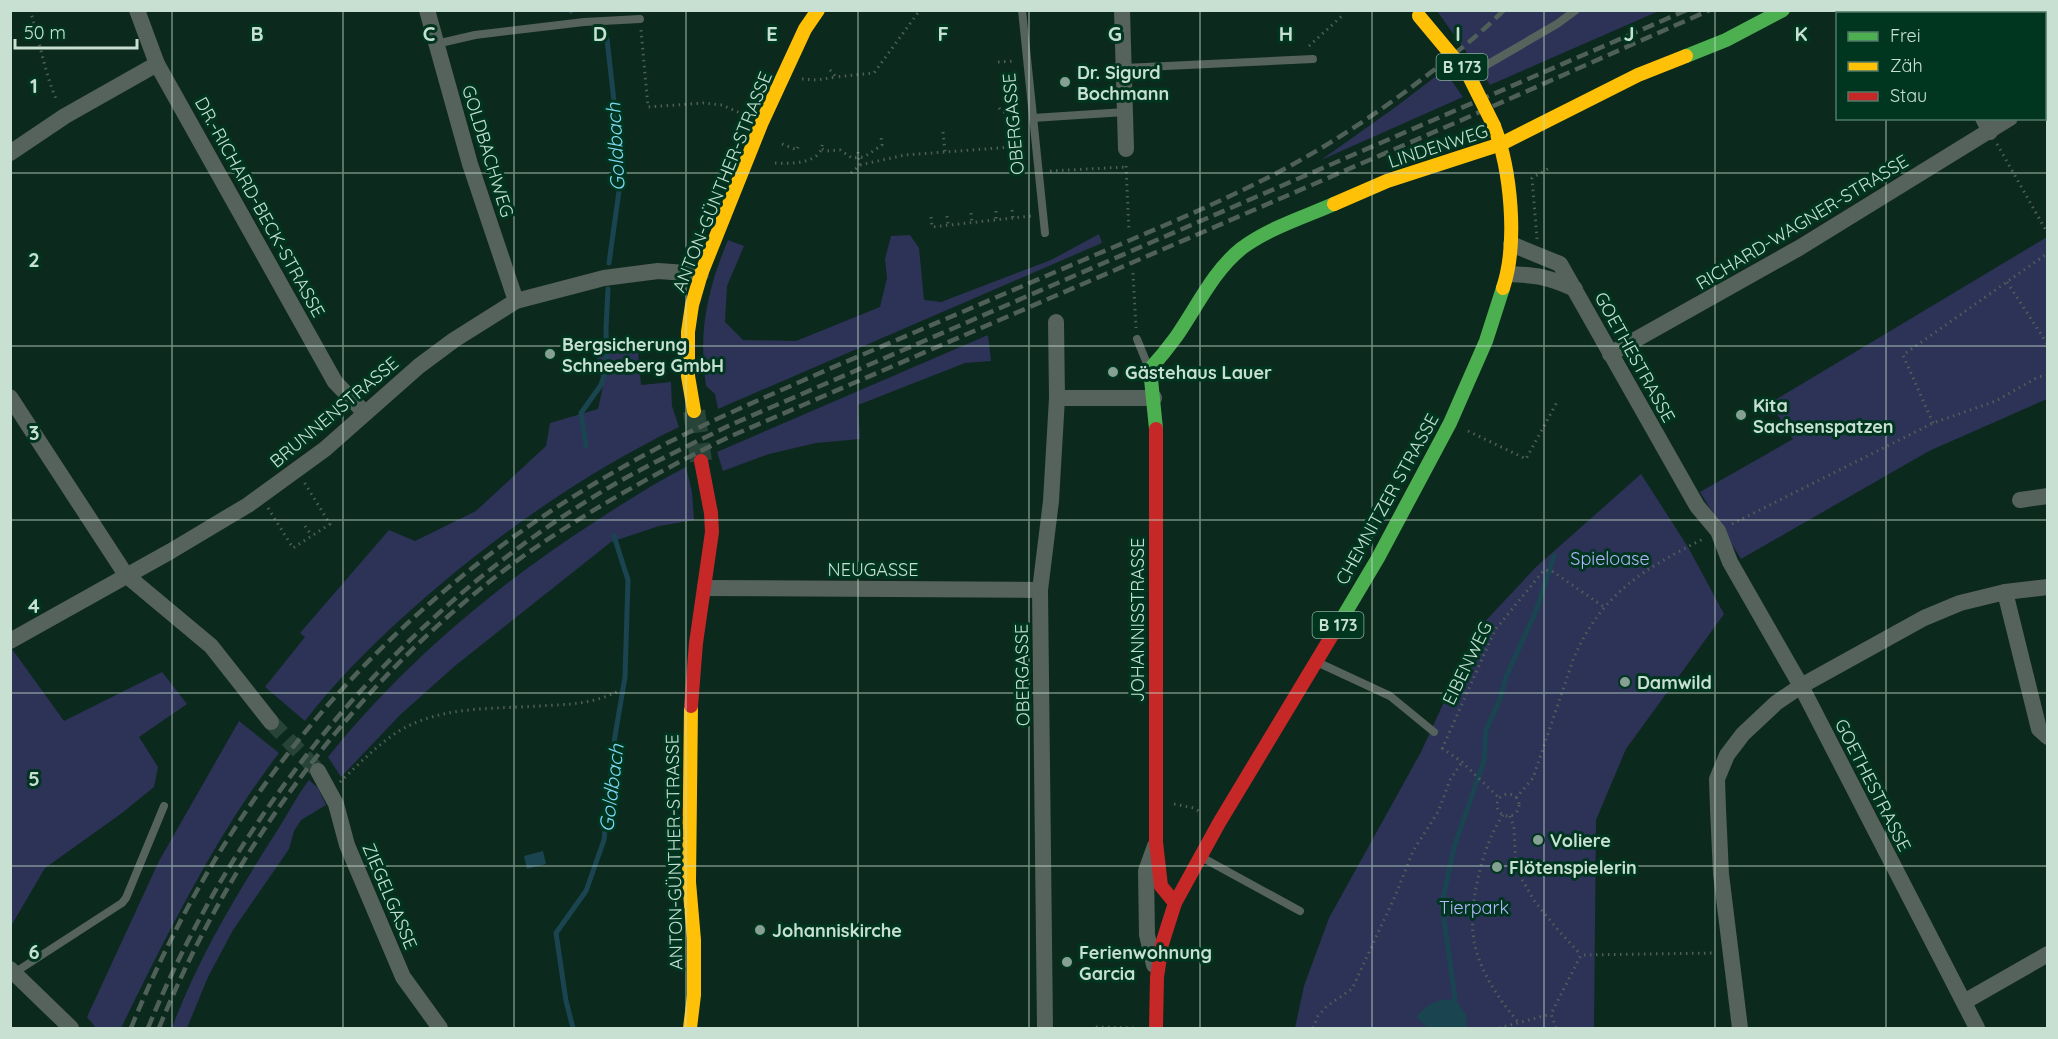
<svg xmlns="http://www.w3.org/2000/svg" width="2058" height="1039" viewBox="0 0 2058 1039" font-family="Quicksand,sans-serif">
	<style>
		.green { fill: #2d3257 }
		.water { fill: #1a4550 }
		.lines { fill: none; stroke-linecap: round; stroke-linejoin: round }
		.stream { stroke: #1a4550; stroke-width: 5 }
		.street-tunnel { stroke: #284438; stroke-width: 16; stroke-dasharray: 16 8; stroke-linecap: butt }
		.secondary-tunnel { stroke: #284438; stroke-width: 22; stroke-dasharray: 22 11; stroke-linecap: butt }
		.path { stroke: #4e5f58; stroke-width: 3; stroke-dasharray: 1.5 4.5; stroke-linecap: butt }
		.lane { stroke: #56625c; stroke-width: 8 }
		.street { stroke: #56625c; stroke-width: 16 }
		.fast { stroke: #4caf50; stroke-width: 14 }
		.slow { stroke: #ffc107; stroke-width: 14 }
		.jam { stroke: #c62828; stroke-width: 14 }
		.rail { stroke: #4f6058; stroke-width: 4.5; stroke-dasharray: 12 6; stroke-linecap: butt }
		.slow-bridge { stroke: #ffc107; stroke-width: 14 }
		.grid { fill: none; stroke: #c7e0d2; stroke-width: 1.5; stroke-opacity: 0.55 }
		.poi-dot { fill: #86a093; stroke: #003520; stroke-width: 2 }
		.labels { text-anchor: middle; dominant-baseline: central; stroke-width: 6; stroke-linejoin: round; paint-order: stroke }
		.shield { fill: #003520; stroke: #8bad9d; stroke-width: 1.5 }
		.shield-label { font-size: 16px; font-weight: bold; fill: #c7e0d2 }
		.poi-label { font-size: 18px; font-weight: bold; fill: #c7e0d2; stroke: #003520; text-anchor: start }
		.street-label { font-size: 18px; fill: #c7e0d2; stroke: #003520 }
		.park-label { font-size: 18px; fill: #b3b8fc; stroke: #003520 }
		.water-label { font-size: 20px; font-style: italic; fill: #7fdaf6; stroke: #003520 }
		.grid-label { font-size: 20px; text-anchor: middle; font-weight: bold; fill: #c7e0d2; stroke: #003520; stroke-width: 6; stroke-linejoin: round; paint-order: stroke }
	</style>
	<rect width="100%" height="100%" fill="#0c291d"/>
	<g class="green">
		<polygon points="1437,11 1659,11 1490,85"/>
		<polygon points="1444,70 1463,97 1321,160 1397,106"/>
		<path d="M1099,234L1102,243L718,409L715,394L706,386C698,331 707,291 728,240L744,246L727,286L725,322L743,340L796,341L880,307L887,278L885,259L891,236L910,235L919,248L924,300L941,302L1051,260Z"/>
		<polygon points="2047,237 2047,399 1929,451 1741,559 1700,492 1793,439 1770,403"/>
		<polygon points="988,335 991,361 965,363 858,405 860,439 816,443 769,454 723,471 717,452"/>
		<path d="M637,341L641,385L671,382L672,406L679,427C578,476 485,543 402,618C367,650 334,683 305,721L265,687L305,637L300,633L389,530L415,541L476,511L546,446L550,423L598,409L603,386L595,349Z"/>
		<path d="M686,467L692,492L694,520L659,526L611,542L456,665L401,714L341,777L328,757C403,664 495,586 596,521C625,502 655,483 686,467Z"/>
		<polygon points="1641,474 1688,547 1724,614 1626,749 1596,820 1594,1028 1295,1028 1304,986 1329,918 1421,752 1477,630 1536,567"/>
		<polygon points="12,649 64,721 162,672 187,704 139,737 158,767 154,787 122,813 45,868 11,926"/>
		<path d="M239,721L279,753C214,838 168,933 121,1028H96L87,1017L159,861Z"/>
		<path d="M309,780L318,788L326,805L301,820L294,831L289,849L233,930L208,977L187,1028H172C197,960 236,895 275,834C287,816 296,797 309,780Z"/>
	</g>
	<g class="water">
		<polygon points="543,851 546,864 527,869 524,856"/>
		<path d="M1455,999L1466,1014L1467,1028H1428L1416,1017C1430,1002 1435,1000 1455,999Z"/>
	</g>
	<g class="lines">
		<g class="stream">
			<polyline points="570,10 571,11"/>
			<polyline points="603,30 607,39 619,146 619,191 609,263"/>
			<polyline points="586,446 581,413 601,385 607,366 606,328 608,289"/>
			<polyline points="1455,999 1442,904 1454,847 1484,761 1486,730 1500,699 1506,677 1536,611 1554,556"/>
			<polyline points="573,1028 566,1001 556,933 586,891 604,840 615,736 625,677 628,580 614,536"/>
		</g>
		<polyline class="street-tunnel" points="271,722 318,771"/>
		<polyline class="secondary-tunnel" points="694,411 701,461"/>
		<g class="path">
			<path d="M30,10C40,41 44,72 57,101"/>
			<polyline points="641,30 648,107 704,103 722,105 745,115"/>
			<polyline points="1309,46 1343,15"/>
			<polyline points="998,62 1016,61"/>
			<polyline points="830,70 836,77 874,73 920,10"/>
			<polyline points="802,79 817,80 836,77"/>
			<polyline points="999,108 1002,112 1020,110"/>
			<polyline points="943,132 945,152"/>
			<polyline points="782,144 797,150 798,147"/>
			<polyline points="1997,144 2048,234"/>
			<polyline points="822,149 826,151 840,150 852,158 864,157 882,145 881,137"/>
			<polyline points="858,152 860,165"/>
			<path d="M775,163C790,164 824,164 822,142"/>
			<polyline points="1126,166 1129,231"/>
			<polyline points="1050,171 1126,167"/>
			<polyline points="851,173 860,165 905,155 1025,146"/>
			<polyline points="1012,210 1013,218"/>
			<polyline points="996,211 996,220"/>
			<polyline points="971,213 972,223"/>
			<polyline points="947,216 948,225"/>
			<polyline points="931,217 932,227 1031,216"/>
			<polyline points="1537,239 1532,178 1551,167"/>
			<polyline points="1133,273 1136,328"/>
			<polyline points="2007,282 2048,345"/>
			<polyline points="1933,423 1903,355 2048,253"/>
			<polyline points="1468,431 1526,459 1557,402"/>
			<polyline points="268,508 293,548 330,524 304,482"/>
			<polyline points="1732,524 1933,423 1996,401 2038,377 2048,375"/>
			<polyline points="305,526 312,536"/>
			<polyline points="1442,748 1462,762 1499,798"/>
			<polyline points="1442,749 1495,630 1544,570 1552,571 1604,607"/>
			<path d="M340,782C359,764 377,745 399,731C440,706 493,709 539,706C570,704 589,705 619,691"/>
			<circle cx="1508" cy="805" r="11"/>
			<path d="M1516,798L1533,778L1573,660C1601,593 1644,569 1705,538"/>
			<polyline points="1174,804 1194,808 1202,813"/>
			<path d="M1503,815C1482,845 1465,914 1476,950C1484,978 1500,1000 1518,1022"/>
			<polyline points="1510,816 1514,828 1516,869 1535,902 1559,931 1581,955"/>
			<polyline points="1097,1028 1097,1027 1136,1028"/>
			<polyline points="1313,1028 1318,1016 1327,1006 1352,989 1396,894 1413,851 1438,812 1450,780 1462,762"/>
			<polyline points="1499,1028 1551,1014"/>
			<polyline points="1556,1028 1551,1014 1581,955 1714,953"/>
		</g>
		<g class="lane">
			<polyline points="1022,10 1045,233"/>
			<polyline points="436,44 475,35 584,22 640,19"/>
			<polyline points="1124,68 1313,59"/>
			<polyline points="1471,74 1557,24 1576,10"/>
			<polyline points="1033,118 1125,112"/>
			<polyline points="1137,339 1148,366"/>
			<polyline points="1319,663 1390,696 1434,732"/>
			<polyline points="1203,858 1300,911"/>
			<polyline points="14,973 122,903 126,898 164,806"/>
		</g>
		<g class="street">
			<polyline points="137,10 157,64 335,382 365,413"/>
			<polyline points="427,10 470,164 516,301"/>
			<polyline points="1122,10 1126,149"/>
			<polyline points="1923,10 1925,14"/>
			<polyline points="2044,95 2048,93"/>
			<polyline points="1983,118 1990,132"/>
			<polyline points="10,153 65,116 157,64"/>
			<polyline points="1511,244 1560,264 1697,506 1718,531 1730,562 1801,686 1977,1028"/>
			<path d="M1508,274C1537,275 1549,277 1575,289"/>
			<polyline points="1610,354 1799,248 2010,118"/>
			<polyline points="10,397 126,575 211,646 271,722"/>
			<polyline points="1057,398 1154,398"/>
			<polyline points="2020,500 2048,496"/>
			<polyline points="705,588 1040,590"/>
			<polyline points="2005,592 2039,729 2048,737"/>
			<polyline points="10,641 171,551 248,505 325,449 419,366 454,340 516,301 604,278 658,271 701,274"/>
			<polyline points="318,771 336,804 347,845 403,977 440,1028"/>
			<polyline points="1154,965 1147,935 1146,871 1155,846"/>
			<polyline points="10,969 71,1028"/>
			<polyline points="1964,1002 2048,954"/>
			<polyline points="1045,1028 1040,590 1051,501 1057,398 1056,322"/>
			<polyline points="1740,1028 1721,874 1718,809 1717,779 1727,755 1743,734 1776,703 1801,686 1924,618 1960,603 2005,592 2048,587"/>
		</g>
		<g class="fast">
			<polyline points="1686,56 1726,40 1783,10"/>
			<path d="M1156,429L1150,369C1159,359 1168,348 1176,337C1197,307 1213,271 1242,248C1269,228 1304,217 1334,204"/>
			<polyline points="1334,632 1378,558 1450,423 1486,341 1503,288"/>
		</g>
		<g class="slow">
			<path d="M1494,126C1511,170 1518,243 1503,288"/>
			<polyline points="1334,204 1387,181 1501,144 1638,75 1686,56"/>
			<polyline points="694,411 688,376 688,332 692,305 701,274 762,122 805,29 818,10"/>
			<polyline points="690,1028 694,995 694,940 689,882 691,706"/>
		</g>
		<g class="jam">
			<polyline points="1156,429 1156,842 1161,886 1175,903"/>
			<polyline points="691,706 696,643 712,532 711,513 701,461"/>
			<polyline points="1156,1028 1157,977 1162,944 1175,903 1219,823 1334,632"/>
		</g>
		<g class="rail">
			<path d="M131,1028C232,779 401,589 637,459C699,425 764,398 829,369C913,333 997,297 1081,261C1151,231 1223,202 1290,166C1339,139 1385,108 1430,73C1455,54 1481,33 1504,10"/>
			<path d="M148,1028C239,806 400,612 608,488C647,465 688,446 728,426L1687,10"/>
			<path d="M159,1028C234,843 365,668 529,552C593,508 659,471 729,437L1455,123L1710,10"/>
		</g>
		<polyline class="slow-bridge" points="1419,16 1469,76 1494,126"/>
	</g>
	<path class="grid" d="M172,10V1028M343,10V1028M514,10V1028M686,10V1028M858,10V1028M1029,10V1028M1200,10V1028M1372,10V1028M1544,10V1028M1715,10V1028M1886,10V14M1886,118V1028M10,173H2048M10,346H2048M10,520H2048M10,693H2048M10,866H2048"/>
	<g class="poi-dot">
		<circle cx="1065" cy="82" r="6"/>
		<circle cx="550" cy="354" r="6"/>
		<circle cx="1113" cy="372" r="6"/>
		<circle cx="1741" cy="415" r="6"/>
		<circle cx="1625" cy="682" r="6"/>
		<circle cx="1538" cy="840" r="6"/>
		<circle cx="1497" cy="867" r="6"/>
		<circle cx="760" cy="930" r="6"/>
		<circle cx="1067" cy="962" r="6"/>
	</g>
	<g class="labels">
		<g class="shield">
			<rect x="1436.5" y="54" width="51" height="26" rx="4.5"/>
			<rect x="1312.5" y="612" width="51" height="26" rx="4.5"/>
		</g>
		<g class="shield-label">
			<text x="1462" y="67">B 173</text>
			<text x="1338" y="625">B 173</text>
		</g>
		<g class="poi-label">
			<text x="1077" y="72">Dr. Sigurd<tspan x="1077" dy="21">Bochmann</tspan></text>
			<text x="562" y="344">Bergsicherung<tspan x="562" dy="21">Schneeberg GmbH</tspan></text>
			<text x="1125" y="372">Gästehaus Lauer</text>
			<text x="1753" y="405">Kita<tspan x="1753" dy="21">Sachsenspatzen</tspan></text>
			<text x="1637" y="682">Damwild</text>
			<text x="1550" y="840">Voliere</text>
			<text x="1509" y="867">Flötenspielerin</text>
			<text x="772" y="930">Johanniskirche</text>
			<text x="1079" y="952">Ferienwohnung<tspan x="1079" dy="21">Garcia</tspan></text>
		</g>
		<g class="street-label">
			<text transform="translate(1013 124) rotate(-95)">OBERGASSE</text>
			<text transform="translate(1438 146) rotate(-18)">LINDENWEG</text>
			<text transform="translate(488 151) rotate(73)">GOLDBACHWEG</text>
			<text transform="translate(722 182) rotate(-68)">ANTON-GÜNTHER-STRASSE</text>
			<text transform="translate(260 207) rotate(61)">DR.-RICHARD-BECK-STRASSE</text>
			<text transform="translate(1802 222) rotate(-31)">RICHARD-WAGNER-STRASSE</text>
			<text transform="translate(1635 357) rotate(61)">GOETHESTRASSE</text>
			<text transform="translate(334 412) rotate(-40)">BRUNNENSTRASSE</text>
			<text transform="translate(1387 499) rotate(-61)">CHEMNITZER STRASSE</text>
			<text x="873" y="569">NEUGASSE</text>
			<text transform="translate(1137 620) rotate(-90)">JOHANNISSTRASSE</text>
			<text transform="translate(1467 663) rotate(-64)">EIBENWEG</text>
			<text transform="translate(1022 675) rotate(-91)">OBERGASSE</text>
			<text transform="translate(1873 785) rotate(63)">GOETHESTRASSE</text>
			<text transform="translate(674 852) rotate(-91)">ANTON-GÜNTHER-STRASSE</text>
			<text transform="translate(390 896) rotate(67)">ZIEGELGASSE</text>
		</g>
		<g class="park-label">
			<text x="1610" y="558">Spieloase</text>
			<text x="1474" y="907">Tierpark</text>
		</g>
		<g class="water-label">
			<text transform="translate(615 147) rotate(-93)">Goldbach</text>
			<text transform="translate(611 788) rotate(-83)">Goldbach</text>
		</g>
	</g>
	<g class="grid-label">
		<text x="257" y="41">B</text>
		<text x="429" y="41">C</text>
		<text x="600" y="41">D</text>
		<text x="772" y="41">E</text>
		<text x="943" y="41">F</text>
		<text x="1115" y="41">G</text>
		<text x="1286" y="41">H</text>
		<text x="1458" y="41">I</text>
		<text x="1629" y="41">J</text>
		<text x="1801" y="41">K</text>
		<text x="34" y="93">1</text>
		<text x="34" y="267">2</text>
		<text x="34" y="440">3</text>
		<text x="34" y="613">4</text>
		<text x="34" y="786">5</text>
		<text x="34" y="959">6</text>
	</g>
	<rect width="2058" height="1039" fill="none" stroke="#c7e0d2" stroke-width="24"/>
	<rect x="1836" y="12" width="210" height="108" fill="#003520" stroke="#507967" stroke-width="1.5"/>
	<rect x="1848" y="32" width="30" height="9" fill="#4caf50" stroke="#507967" stroke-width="1.5"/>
	<text x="1890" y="42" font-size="18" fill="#c7e0d2">Frei</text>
	<rect x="1848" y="62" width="30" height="9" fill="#ffc107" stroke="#507967" stroke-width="1.5"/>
	<text x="1890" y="72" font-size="18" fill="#c7e0d2">Zäh</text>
	<rect x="1848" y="92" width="30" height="9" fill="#c62828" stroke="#507967" stroke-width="1.5"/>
	<text x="1890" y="102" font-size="18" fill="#c7e0d2">Stau</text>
	<path d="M15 39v9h122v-9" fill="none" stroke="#c7e0d2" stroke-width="3"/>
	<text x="24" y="39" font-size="18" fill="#c7e0d2" stroke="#003520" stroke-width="4.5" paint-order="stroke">50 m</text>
</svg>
